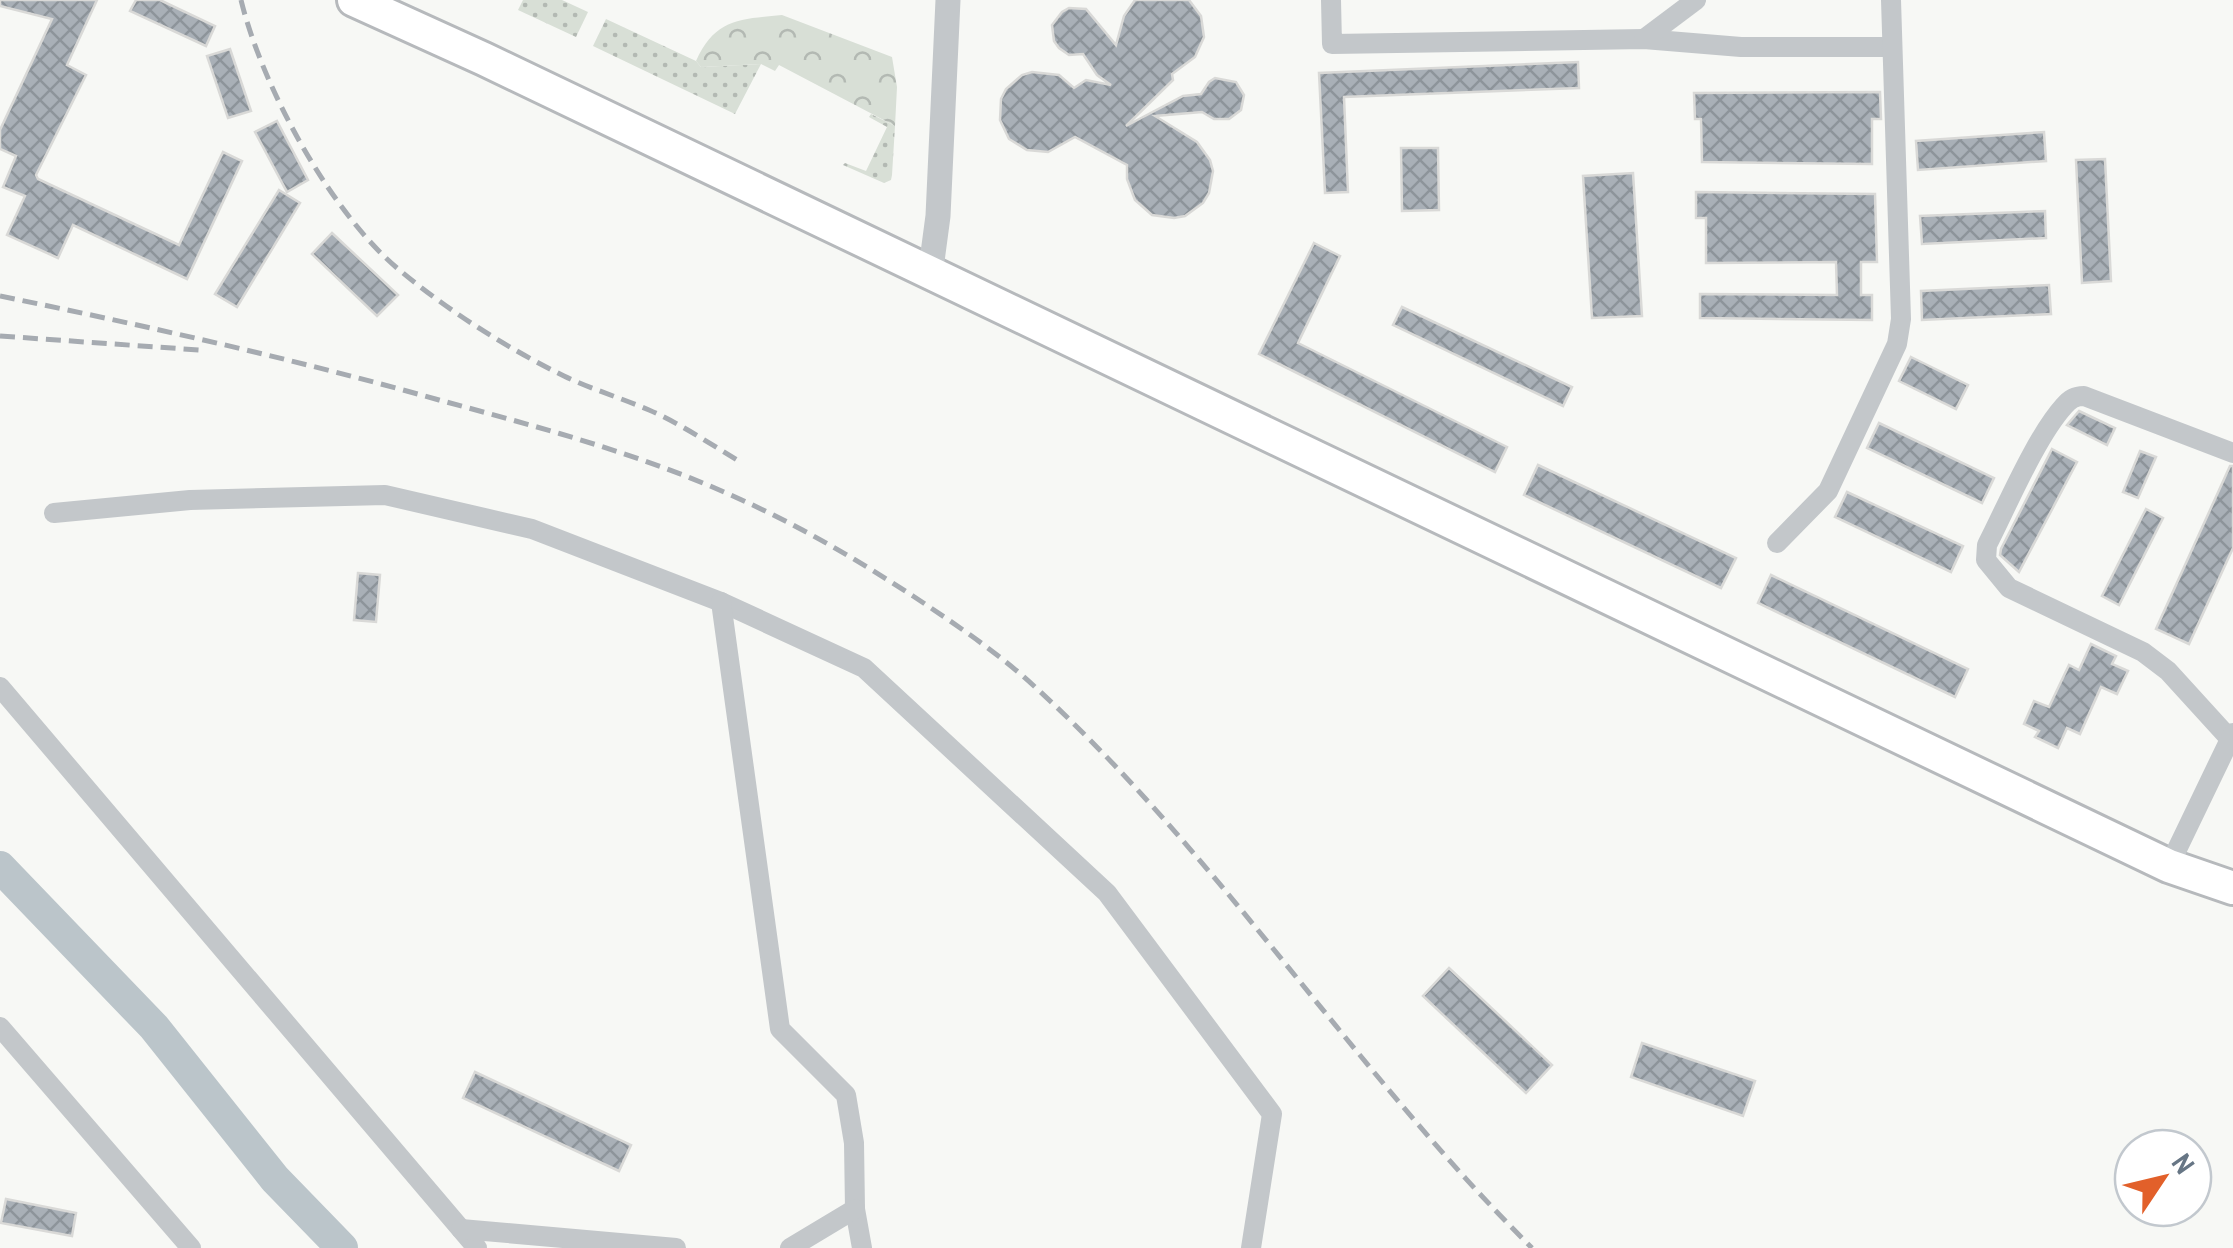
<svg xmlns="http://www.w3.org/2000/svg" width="2233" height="1248" viewBox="0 0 2233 1248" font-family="'Archivo Narrow',sans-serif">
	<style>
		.grass { fill: url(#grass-dots) }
		.forest { fill: url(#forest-crowns) }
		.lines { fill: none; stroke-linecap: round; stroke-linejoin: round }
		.river { stroke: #bbc5ca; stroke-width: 32 }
		.building { fill: url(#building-cross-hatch); stroke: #d9d9d7; stroke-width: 2.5 }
		.trunk-casing { stroke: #b6b9bc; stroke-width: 38 }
		.minor { stroke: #c3c7ca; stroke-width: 20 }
		.tertiary { stroke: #c3c7ca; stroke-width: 25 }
		.trunk { stroke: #fff; stroke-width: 32 }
		.rail { stroke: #a6abb1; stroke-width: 5; stroke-dasharray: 15 8; stroke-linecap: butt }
	</style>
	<defs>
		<pattern id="grass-dots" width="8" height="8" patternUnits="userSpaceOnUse" patternTransform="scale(2.5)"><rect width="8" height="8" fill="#d8dfd6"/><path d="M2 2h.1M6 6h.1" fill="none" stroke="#b3b9b3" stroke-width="1.8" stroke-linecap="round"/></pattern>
		<pattern id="forest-crowns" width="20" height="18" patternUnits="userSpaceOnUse" patternTransform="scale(2.5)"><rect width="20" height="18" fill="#d8dfd6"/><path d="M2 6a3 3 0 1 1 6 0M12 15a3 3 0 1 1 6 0" fill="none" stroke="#b3b9b3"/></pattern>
		<pattern id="building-cross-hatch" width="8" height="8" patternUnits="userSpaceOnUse" patternTransform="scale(2.5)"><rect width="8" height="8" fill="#a9b0b7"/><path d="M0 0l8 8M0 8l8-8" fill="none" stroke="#8d949a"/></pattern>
	</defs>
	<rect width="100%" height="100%" fill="#f7f8f5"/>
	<g class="grass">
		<polygon points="523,0 562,0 588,12 576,37 518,10"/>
		<polygon points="606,19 696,61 701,67 761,64 735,114 593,46"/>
		<polygon points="871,114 895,126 892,175 891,180 884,183 843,165 845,163 866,171 887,127 869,117"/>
	</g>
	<path class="forest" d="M782,15L892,57L897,87L895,126L779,65L775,71L761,64L701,67L696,61C715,19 739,19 782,15Z"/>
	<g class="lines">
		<polyline class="river" points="0,867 154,1027 275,1179 342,1248"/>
	</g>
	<g class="building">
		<polygon points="0,0 97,0 67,65 86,75 36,175 38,179 179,245 223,152 242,161 187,279 73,225 58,258 7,235 25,196 3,187 16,156 0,149 0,130 52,19 0,6"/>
		<polygon points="136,0 160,0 215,26 206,46 130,11"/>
		<polygon points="1135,0 1189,0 1201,16 1204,37 1195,57 1172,74 1173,80 1126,126 1183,96 1201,94 1209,82 1215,78 1236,82 1244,95 1241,110 1229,119 1214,119 1202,112 1155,116 1197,142 1210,160 1213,171 1209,193 1203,203 1185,216 1174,218 1152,215 1135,200 1127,179 1127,165 1075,137 1048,152 1027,150 1009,139 1000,120 1001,99 1006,89 1022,75 1032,72 1059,75 1074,88 1086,80 1111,85 1097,75 1083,54 1069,55 1059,48 1054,41 1052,25 1062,12 1069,8 1086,9 1116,45 1124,16"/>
		<polygon points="230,49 251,111 228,118 207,56"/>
		<polygon points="1578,62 1579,88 1344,97 1348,192 1325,193 1319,73"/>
		<polygon points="1880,92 1881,119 1872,119 1872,164 1702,162 1701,119 1695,119 1694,93"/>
		<polygon points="277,121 308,180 287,192 255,132"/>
		<polygon points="2044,132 2046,161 1918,170 1916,141"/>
		<polygon points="1401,148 1438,148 1439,210 1402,211"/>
		<polygon points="2105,159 2111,281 2082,283 2076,160"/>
		<polygon points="1633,173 1642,316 1592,318 1583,176"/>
		<polygon points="279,190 300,203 237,307 215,294"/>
		<polygon points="1696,192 1875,194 1877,262 1861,262 1861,295 1872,295 1872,320 1700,318 1700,294 1837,295 1836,262 1706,263 1706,218 1696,218"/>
		<polygon points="2045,211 2046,238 1922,244 1920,216"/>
		<polygon points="332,233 398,295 377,316 312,254"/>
		<polygon points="1314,243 1340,256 1298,343 1507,447 1495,472 1259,354"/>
		<polygon points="2049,285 2051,314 1922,320 1921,291"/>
		<polygon points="1402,307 1572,387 1563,406 1393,325"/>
		<polygon points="1911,357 1968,385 1956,409 1899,381"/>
		<polygon points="2079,411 2115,428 2107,445 2067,425"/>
		<polygon points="1879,423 1994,478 1982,503 1867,448"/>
		<polygon points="2052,449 2077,462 2019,572 2000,555 2001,549"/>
		<polygon points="2140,451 2156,457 2138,498 2123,492"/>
		<polygon points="1538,465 1736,558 1721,588 1524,495"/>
		<polygon points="2230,466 2233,466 2233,548 2189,644 2156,629"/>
		<polygon points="1847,492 1963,546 1951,572 1835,517"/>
		<polygon points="2146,509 2163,518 2119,605 2102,596"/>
		<polygon points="358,573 380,575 376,622 354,620"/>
		<polygon points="1771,575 1968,669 1955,697 1758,603"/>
		<polygon points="2091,644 2116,656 2112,664 2128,671 2117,694 2101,687 2080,734 2067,728 2058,748 2035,737 2039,731 2024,724 2034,701 2049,707 2069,665 2079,670"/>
		<polygon points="1449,968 1552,1065 1526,1093 1423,996"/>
		<polygon points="1642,1043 1755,1081 1743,1116 1631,1077"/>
		<polygon points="475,1072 631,1145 619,1171 463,1098"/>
		<polygon points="6,1199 76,1213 72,1236 1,1223"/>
	</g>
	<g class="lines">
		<g class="trunk-casing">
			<polyline id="trunk" points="354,0 484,59 2169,866 2233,888"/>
		</g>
		<g class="minor">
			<polyline points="1331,0 1332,44 1644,39 1741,47 1892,47"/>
			<polyline points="1644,39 1696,0"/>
			<polyline points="54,513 190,500 385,495 532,529 721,602 864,668 1107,893 1272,1114 1251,1248"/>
			<polyline points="1777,543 1828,491 1897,344 1901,319 1891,0"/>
			<polyline points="721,602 780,1029 846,1095 854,1143 855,1209 862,1248"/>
			<polyline points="0,687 477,1248"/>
			<path d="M2230,739L2168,671L2143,652L2009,588L1986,560L1987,545C2007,506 2036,437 2064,406C2070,399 2075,396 2084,396L2233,453"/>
			<polyline points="2169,866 2233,733"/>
			<polyline points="0,1027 191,1248"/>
			<polyline points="461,1229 676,1248"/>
			<polyline points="790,1248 855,1209"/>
		</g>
		<polyline class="tertiary" points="930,276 938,216 948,0"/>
		<use href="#trunk" class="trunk"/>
		<g class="rail">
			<path d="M241,0C262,86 329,210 397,268C447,310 505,347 564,376C591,389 621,398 649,410C681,424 712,445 742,463"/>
			<path d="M0,296C147,326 294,359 439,400C535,426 633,452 724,492C791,521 853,557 913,596C955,624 997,652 1034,686C1219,855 1354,1071 1532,1248"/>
			<polyline points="0,336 199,350"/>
		</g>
	</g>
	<g transform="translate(2163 1178) rotate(55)"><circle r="48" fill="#ffffff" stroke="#c2c8ce" stroke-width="2.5"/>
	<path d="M0-8L18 38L0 25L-18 38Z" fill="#e2602a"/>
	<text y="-15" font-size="28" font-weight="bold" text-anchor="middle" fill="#677685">N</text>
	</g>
</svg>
